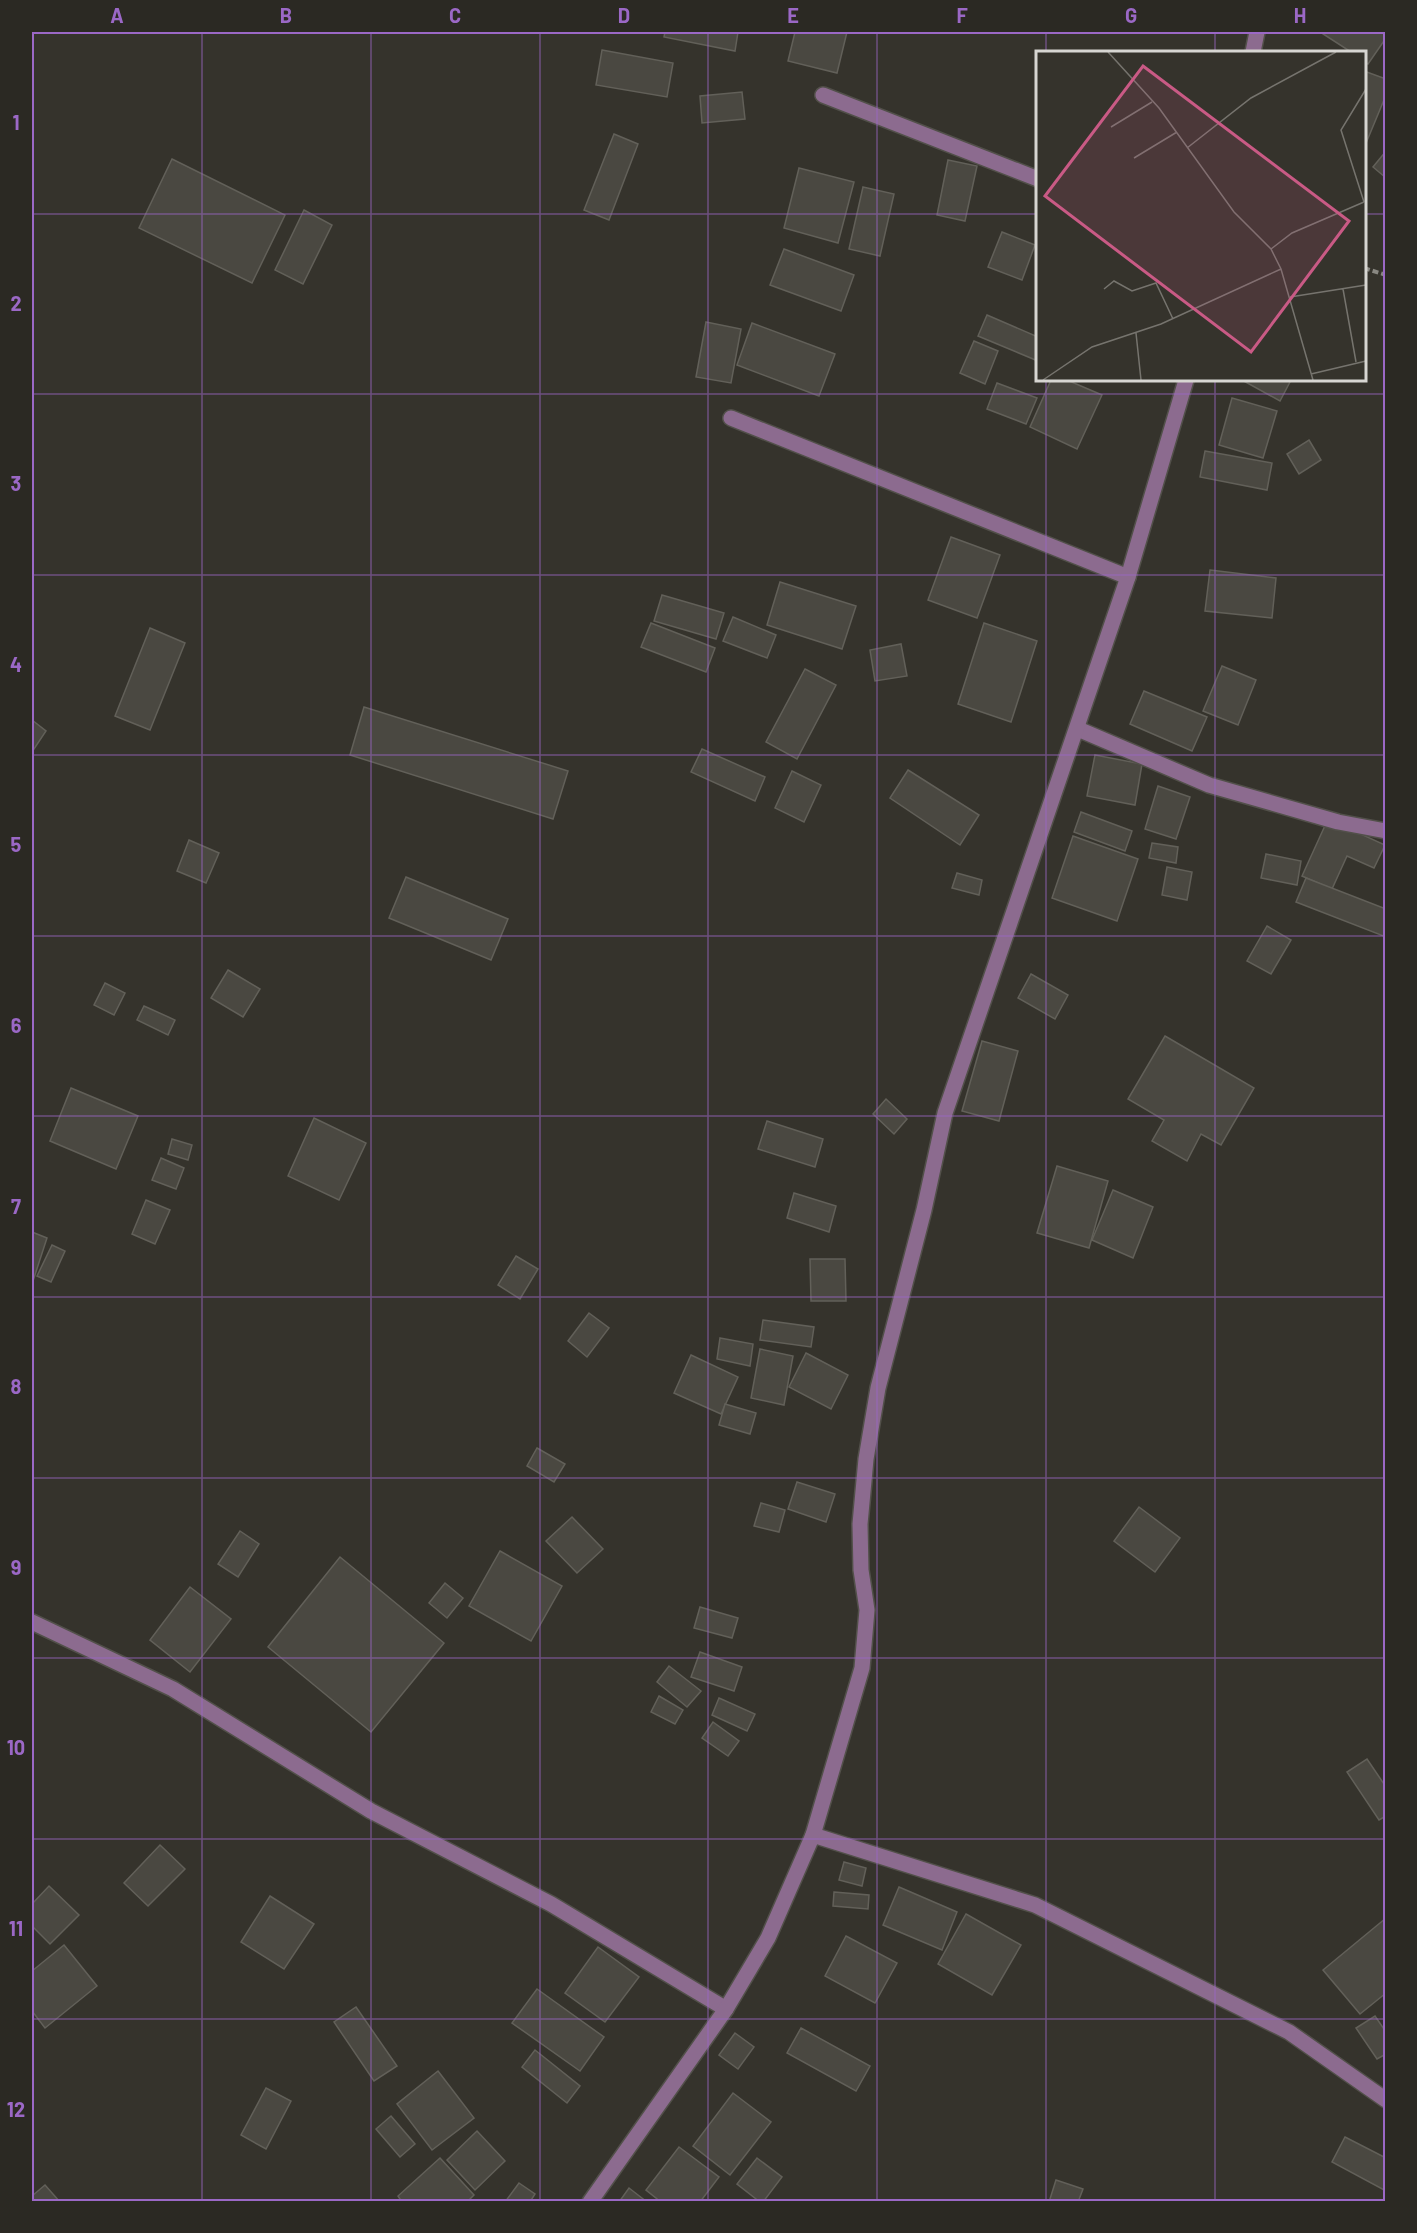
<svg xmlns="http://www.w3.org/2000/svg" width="1417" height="2233" viewBox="0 0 1417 2233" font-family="Barlow,sans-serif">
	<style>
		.building { fill: #4a4841; stroke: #626059; stroke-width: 1.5 }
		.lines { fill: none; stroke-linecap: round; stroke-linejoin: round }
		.minor-casing { stroke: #52504a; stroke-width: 18 }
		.path { stroke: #898882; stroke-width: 4; stroke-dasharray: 6 3; stroke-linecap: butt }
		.minor { stroke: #8c6b8f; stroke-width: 15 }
		.grid { fill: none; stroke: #9b68c6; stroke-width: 1.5; stroke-opacity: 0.55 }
		.inset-road { fill: none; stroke: #76746e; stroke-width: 1.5 }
		.view { fill: #c95a85; fill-opacity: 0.15; stroke: #c95a85; stroke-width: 3 }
		.inset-edge { fill: none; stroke: #d7d6d2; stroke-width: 3 }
		.neatline { fill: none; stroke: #9b68c6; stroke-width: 2 }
		.grid-label { font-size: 20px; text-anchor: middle; font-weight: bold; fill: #9b68c6 }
	</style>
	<rect width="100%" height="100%" fill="#35332c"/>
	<g class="building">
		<polygon points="665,32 738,32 735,51 664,37"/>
		<polygon points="795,32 847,32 837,73 788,61"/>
		<polygon points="1320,32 1386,32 1386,38 1368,64 1364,62 1364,52 1351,52"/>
		<polygon points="602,50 673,63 667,97 596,85"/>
		<polygon points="1364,71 1386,79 1386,95 1364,148"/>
		<polygon points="742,92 745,119 702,123 700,96"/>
		<polygon points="614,134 638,144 609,220 584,210"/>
		<polygon points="1386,151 1386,178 1373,167"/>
		<polygon points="172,159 285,215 252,283 139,228"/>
		<polygon points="948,160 977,166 965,221 937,215"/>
		<polygon points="799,168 854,182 838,243 784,228"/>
		<polygon points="863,187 894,194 880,256 849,249"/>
		<polygon points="304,210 332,225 303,284 275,270"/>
		<polygon points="1002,232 1035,245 1022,280 988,267"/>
		<polygon points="784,249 854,275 841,311 770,285"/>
		<polygon points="987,315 1038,337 1038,361 978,336"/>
		<polygon points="706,322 741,329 731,383 696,377"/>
		<polygon points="752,323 835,354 819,396 737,365"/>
		<polygon points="974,341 998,351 985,384 960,373"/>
		<polygon points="1051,380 1067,380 1102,395 1077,449 1030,427"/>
		<polygon points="1242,380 1291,380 1280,401"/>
		<polygon points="997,383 1037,398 1026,424 987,409"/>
		<polygon points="1232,398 1277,411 1263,458 1219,445"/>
		<polygon points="1309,440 1321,460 1299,474 1287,454"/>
		<polygon points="1205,451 1272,463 1267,490 1200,477"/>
		<polygon points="951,537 1000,555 977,618 928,600"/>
		<polygon points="1210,570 1276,578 1272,618 1205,611"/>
		<polygon points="780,582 856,606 842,649 767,625"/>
		<polygon points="662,595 724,613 716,639 654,621"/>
		<polygon points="733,617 776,635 767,658 723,641"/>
		<polygon points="651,623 715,648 706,672 641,647"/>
		<polygon points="984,623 1037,641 1011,722 958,704"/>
		<polygon points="150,628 185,643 150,730 115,716"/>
		<polygon points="901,644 907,676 875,681 870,650"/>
		<polygon points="1222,666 1256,680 1238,725 1203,711"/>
		<polygon points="805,669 836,685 797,759 766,742"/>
		<polygon points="1144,691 1207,717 1192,751 1130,724"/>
		<polygon points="364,707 568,771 553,819 350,755"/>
		<polygon points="32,720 46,731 32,752"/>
		<polygon points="702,749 765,777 755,801 691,772"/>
		<polygon points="1095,755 1142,764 1135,805 1087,796"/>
		<polygon points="908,770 979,815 960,845 890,798"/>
		<polygon points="792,771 821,785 804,822 775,808"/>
		<polygon points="1158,786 1190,797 1176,839 1145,829"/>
		<polygon points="1081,812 1132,831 1125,851 1074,832"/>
		<polygon points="1328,819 1385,845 1374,868 1347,856 1332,889 1302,876"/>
		<polygon points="1073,836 1138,859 1117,921 1052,898"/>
		<polygon points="189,840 219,853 206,883 177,871"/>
		<polygon points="1152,843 1178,847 1176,863 1149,858"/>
		<polygon points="1266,854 1301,861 1297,885 1261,878"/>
		<polygon points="1167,867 1192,872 1187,900 1162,895"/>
		<polygon points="957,873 982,880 979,895 952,888"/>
		<polygon points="406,877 508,919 491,960 389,918"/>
		<polygon points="1306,878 1386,909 1386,937 1296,902"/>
		<polygon points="1267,926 1291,940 1271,974 1247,961"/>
		<polygon points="228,970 260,989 243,1017 211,998"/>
		<polygon points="1031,974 1068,995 1055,1019 1018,998"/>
		<polygon points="105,983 125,993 114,1015 94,1005"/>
		<polygon points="144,1006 175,1020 168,1035 137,1020"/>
		<polygon points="1165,1036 1254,1088 1221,1145 1201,1134 1187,1161 1152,1141 1164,1120 1128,1099"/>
		<polygon points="982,1041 1018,1051 999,1121 962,1111"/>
		<polygon points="71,1088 138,1116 116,1169 50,1141"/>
		<polygon points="886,1099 907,1119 894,1134 873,1114"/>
		<polygon points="314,1118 366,1143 339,1200 288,1176"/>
		<polygon points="767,1121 823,1139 815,1167 758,1149"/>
		<polygon points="172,1139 192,1145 188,1160 168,1154"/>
		<polygon points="161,1158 184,1168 176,1189 152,1180"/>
		<polygon points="1057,1166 1108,1181 1089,1248 1037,1233"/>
		<polygon points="1113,1190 1153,1207 1133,1258 1092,1240"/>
		<polygon points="794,1193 836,1206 829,1232 787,1218"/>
		<polygon points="146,1200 170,1210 155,1244 132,1234"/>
		<polygon points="32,1232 47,1238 32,1284"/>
		<polygon points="52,1245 65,1251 51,1282 37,1276"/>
		<polygon points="516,1256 538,1269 520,1299 498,1285"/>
		<polygon points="810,1259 845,1259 846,1301 811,1301"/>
		<polygon points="589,1313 609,1328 587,1357 568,1341"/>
		<polygon points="763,1320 814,1327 811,1347 760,1340"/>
		<polygon points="720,1338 753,1344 750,1366 717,1359"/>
		<polygon points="760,1349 793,1356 784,1405 751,1398"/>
		<polygon points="806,1353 848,1375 831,1409 789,1387"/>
		<polygon points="691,1355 738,1377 721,1414 674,1393"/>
		<polygon points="725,1404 756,1413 750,1434 719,1425"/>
		<polygon points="537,1448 565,1464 554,1482 527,1466"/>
		<polygon points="797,1482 835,1494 826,1522 788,1509"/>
		<polygon points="761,1503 785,1510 779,1532 754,1526"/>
		<polygon points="1139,1507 1180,1538 1155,1572 1114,1541"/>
		<polygon points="572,1517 603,1549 577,1573 546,1541"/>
		<polygon points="240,1531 259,1544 238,1577 218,1564"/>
		<polygon points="500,1551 562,1586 531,1641 469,1606"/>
		<polygon points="340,1557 444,1643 371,1732 268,1647"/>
		<polygon points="445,1583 463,1598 447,1618 429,1603"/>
		<polygon points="190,1587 231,1619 190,1672 150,1640"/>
		<polygon points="700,1607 738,1618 732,1638 694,1628"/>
		<polygon points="700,1652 742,1667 734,1691 691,1677"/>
		<polygon points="669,1666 701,1691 687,1707 657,1682"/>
		<polygon points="659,1696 683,1710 675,1724 651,1712"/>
		<polygon points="719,1698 755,1714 747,1731 712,1715"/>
		<polygon points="713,1722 739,1741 728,1756 702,1738"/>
		<polygon points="1367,1759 1386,1787 1386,1816 1379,1820 1347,1772"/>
		<polygon points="160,1845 185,1869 148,1906 124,1883"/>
		<polygon points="844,1862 866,1868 862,1886 839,1880"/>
		<polygon points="49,1886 79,1915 50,1944 32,1926 32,1904"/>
		<polygon points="899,1887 957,1912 942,1950 883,1925"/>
		<polygon points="834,1892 869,1895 868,1909 833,1906"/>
		<polygon points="270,1896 314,1924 284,1969 241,1942"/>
		<polygon points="966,1914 1021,1945 992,1995 938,1964"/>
		<polygon points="1386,1918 1386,1993 1360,2014 1323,1970"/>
		<polygon points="846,1936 897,1963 875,2003 825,1976"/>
		<polygon points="64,1945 97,1986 45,2028 32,2011 32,1971"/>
		<polygon points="598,1947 639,1977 605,2022 565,1993"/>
		<polygon points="537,1989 604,2037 580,2071 512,2023"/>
		<polygon points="356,2007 397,2066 374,2081 334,2022"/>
		<polygon points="1375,2016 1386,2032 1386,2054 1377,2059 1356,2028"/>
		<polygon points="801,2028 870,2066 856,2091 787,2053"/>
		<polygon points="735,2033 754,2047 738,2069 719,2055"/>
		<polygon points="535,2050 580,2086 567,2103 522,2067"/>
		<polygon points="438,2071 474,2118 432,2150 397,2104"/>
		<polygon points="266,2088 291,2101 266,2149 241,2135"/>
		<polygon points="733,2093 771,2122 730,2175 693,2146"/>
		<polygon points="391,2116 415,2144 400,2157 376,2129"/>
		<polygon points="477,2131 505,2161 475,2190 447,2160"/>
		<polygon points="1345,2137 1386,2158 1386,2191 1332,2162"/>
		<polygon points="679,2147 719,2177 700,2202 661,2202 646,2190"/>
		<polygon points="440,2158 474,2195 467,2202 402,2202 398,2196"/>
		<polygon points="757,2158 782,2177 763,2202 760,2202 737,2184"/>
		<polygon points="1056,2180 1083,2189 1078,2202 1049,2202"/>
		<polygon points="519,2183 535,2194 530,2202 505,2202"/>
		<polygon points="45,2185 60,2202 32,2202 32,2196"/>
		<polygon points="629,2188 647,2202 619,2202"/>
	</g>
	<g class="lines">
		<g class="minor-casing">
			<g id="minor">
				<polyline points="1253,52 1257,32"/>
				<polyline points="823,95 1038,179"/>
				<polyline points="731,418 1128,577"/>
				<polyline points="1078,729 1209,785 1338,822 1386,831"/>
				<polyline points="32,1622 173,1689 371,1811 551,1904 726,2009"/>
				<polyline points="813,1835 1035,1905 1289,2032 1386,2100"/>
				<polyline points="590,2202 726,2009 768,1938 813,1835 862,1668 867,1610 861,1570 860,1524 866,1459 878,1388 924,1210 945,1113 1128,577 1186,380"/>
			</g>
		</g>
		<polyline class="path" points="1364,268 1386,275"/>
		<use href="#minor" class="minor"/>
	</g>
	<path class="grid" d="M202,32V2202M371,32V2202M540,32V2202M708,32V2202M877,32V2202M1046,32V52M1215,32V52M32,214H1038M1364,214H1386M1046,380V2202M1215,380V2202M32,394H1386M32,575H1386M32,755H1386M32,936H1386M32,1116H1386M32,1297H1386M32,1478H1386M32,1658H1386M32,1839H1386M32,2019H1386"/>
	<g transform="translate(1036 51)">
		<rect width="330" height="330" fill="#35332c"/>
		<path class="inset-road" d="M72,1L123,57L198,161L235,198L245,218L277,329M75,76L116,51M151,97L215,47L300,1M98,107L141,81M328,151L305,79L330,38M235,198L256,182L328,151M68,238L78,230L96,240L120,232L137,268M307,238L320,311M254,246L330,234M100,282L105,329M275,323L330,310M7,329L56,296L125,273L245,218"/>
		<path class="view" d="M107,15L313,170L215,301L9,145Z"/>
		<rect width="330" height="330" class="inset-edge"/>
	</g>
	<rect width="1417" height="2233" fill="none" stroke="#2b2923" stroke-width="66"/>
	<rect x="33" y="33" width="1351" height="2167" class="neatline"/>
	<g class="grid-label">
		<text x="117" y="23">A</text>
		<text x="286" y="23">B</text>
		<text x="455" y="23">C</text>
		<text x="624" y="23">D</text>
		<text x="793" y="23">E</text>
		<text x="962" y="23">F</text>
		<text x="1131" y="23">G</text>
		<text x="1300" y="23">H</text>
		<text x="16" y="130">1</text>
		<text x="16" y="311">2</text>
		<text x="16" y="491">3</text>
		<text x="16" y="672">4</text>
		<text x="16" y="852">5</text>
		<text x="16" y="1033">6</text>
		<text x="16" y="1214">7</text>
		<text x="16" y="1394">8</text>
		<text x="16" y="1575">9</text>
		<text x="16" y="1755">10</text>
		<text x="16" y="1936">11</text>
		<text x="16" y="2117">12</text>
	</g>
</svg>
